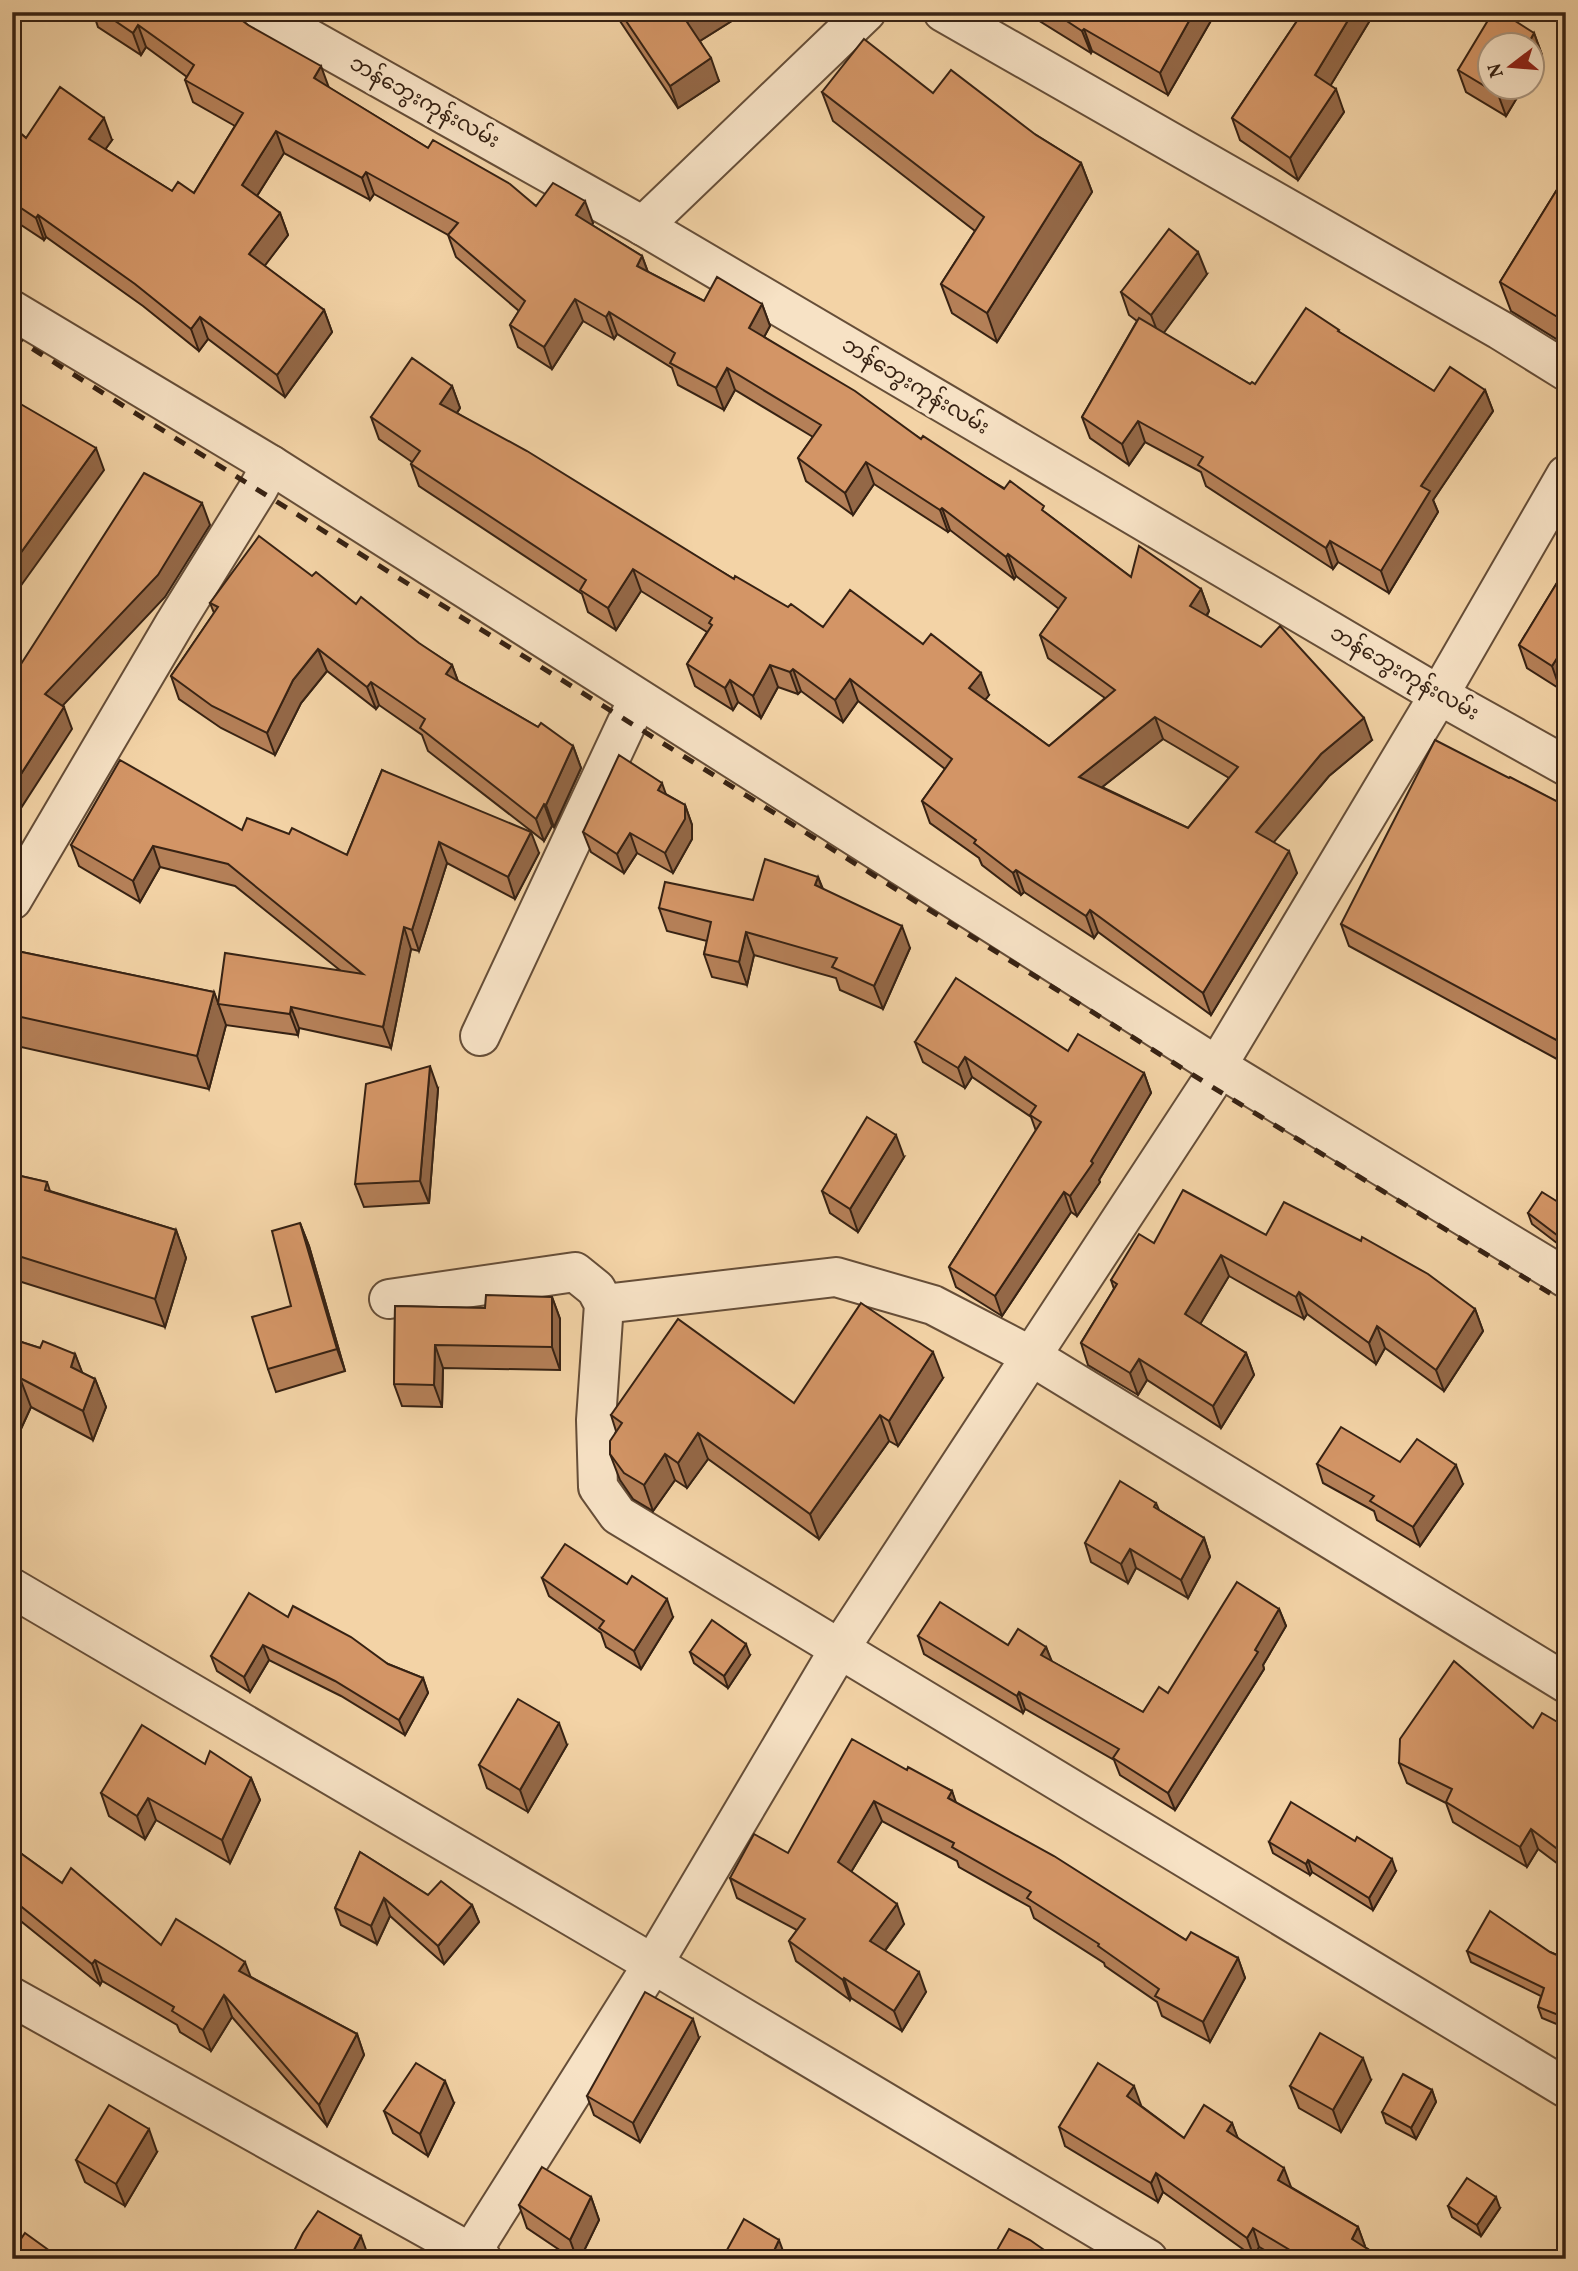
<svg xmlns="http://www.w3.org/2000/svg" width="1578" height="2271" viewBox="0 0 1578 2271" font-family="Vollkorn,'Noto Sans Myanmar',serif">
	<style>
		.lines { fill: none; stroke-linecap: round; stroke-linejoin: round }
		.street-casing { stroke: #664e38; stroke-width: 42 }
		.street { stroke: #f7e2c5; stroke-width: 38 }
		.rail { stroke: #372213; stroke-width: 5; stroke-dasharray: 12 12; stroke-linecap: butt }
		.wall { fill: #b58058; stroke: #372213; stroke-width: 2; fill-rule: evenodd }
		.shaded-wall { fill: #946847; stroke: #372213; stroke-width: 2 }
		.building { fill: #d39566; stroke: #372213; stroke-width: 2; fill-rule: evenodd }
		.labels { text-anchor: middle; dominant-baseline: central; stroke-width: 7; stroke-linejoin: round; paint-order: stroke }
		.street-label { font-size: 21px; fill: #372213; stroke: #f7e2c5 }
	</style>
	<rect width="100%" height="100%" fill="#f3d3a6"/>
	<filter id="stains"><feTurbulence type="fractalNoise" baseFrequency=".00286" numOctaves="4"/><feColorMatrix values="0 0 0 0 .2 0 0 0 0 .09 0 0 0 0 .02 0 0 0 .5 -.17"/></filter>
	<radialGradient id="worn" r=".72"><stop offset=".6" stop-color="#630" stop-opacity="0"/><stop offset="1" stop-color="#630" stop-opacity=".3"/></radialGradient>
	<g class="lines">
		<g class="street-casing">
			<g id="street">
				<polyline points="262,12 643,226 1439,695 1566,766"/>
				<polyline points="943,12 1500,330 1566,371"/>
				<polyline points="643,226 866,12"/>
				<polyline points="12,310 271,465 1217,1066 1566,1278"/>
				<polyline points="12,900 175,623 258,489 271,465"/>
				<polyline points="480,1036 638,699"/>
				<polyline points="389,1299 575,1272 596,1289 604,1304 596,1420 598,1487 618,1515 1566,2088"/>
				<polyline points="604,1304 836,1277 933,1305 1031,1356 1566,1683"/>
				<polyline points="12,1588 653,1964 1148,2259"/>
				<polyline points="12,1997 482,2259"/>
				<polyline points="467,2259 653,1964 840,1648 1209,1085 1217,1066 1439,695 1566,475"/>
			</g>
		</g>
		<use href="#street" class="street"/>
		<polyline class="rail" points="12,336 1209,1085 1566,1303"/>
	</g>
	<g class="wall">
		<path d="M93,12H231L328,87L428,148L536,206L593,223L592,225L642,256L648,272L704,301L762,304L770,326L764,337L921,439L1046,513L1131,577L1201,589L1209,611L1207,616L1372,740L1329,776L1273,842L1297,873L1211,1015L1098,932L1094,938L1024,892L1021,895L982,865L979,858L930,823L922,801L945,769L858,701L843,722L801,691L798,694L778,687L761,718L738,702L733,710L695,686L687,664L707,632L641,591L616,630L588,612L582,594L419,486L411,464L412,462L379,439L371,417L452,386L460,408L457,413L734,579L823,627L989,695L985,700L1049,746L1105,698L1048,658L1040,635L1059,609L1016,576L1014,579L950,530L948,532L874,484L853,515L806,481L798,458L813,437L735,390L724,410L678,385L672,368L617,334L614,339L583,321L552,369L518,347L510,325L519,311L456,257L448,235L374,194L370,200L284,153L257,196L280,213L288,235L264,266L324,310L332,332L285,397L208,339L199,351L143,306L46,237L44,240L12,219V126L26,138L112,140L105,149L172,191L194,193L235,126L193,102L185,80L187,77L146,47L141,55L98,27ZM1163,739L1229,778L1188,828L1102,787Z"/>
		<polygon points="614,12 746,12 700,41 719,81 678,108"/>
		<polygon points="1025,12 1216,12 1168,95 1092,51 1091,53"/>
		<polygon points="1303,12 1375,12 1330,86 1344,112 1298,180 1240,140 1232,118"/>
		<polygon points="1534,33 1542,55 1506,116 1466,92 1458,70"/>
		<polygon points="822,92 933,93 1036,135 1081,163 1092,192 997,342 952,313 941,284 975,231 833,121"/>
		<polygon points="1566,175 1566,345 1511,311 1500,282"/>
		<polygon points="1207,274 1163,333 1250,384 1255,384 1340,333 1434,391 1485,390 1493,411 1433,500 1438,512 1389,593 1338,562 1333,569 1206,486 1201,472 1145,442 1129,465 1090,438 1082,417 1137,321 1129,315 1121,292"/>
		<polygon points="1566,568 1560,689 1527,668 1519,645"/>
		<polygon points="312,576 452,665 458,681 538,727 573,746 581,768 554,827 552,826 544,841 428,751 422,735 379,705 376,709 327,671 301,703 275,755 221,728 179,699 171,676 214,613 210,603"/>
		<polygon points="382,770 539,853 515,899 447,863 419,951 411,949 391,1048 299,1028 298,1035 226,1025 209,1089 12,1045 12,950 214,992 218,1004 341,971 235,886 160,867 140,902 79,866 71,845 242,830 347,855"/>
		<polygon points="1509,778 1566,806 1566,1064 1349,946 1341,924"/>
		<polygon points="666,794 685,805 692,825 692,839 673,873 637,853 624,873 591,852 583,832"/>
		<polygon points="818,877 823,889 910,948 883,1009 840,990 836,978 754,955 747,985 712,977 704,954 707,941 667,931 659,908 753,900"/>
		<polygon points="915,1042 1068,1051 1144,1073 1151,1093 1099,1180 1100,1182 1077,1216 1071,1212 1002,1316 956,1287 949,1267 1036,1131 1031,1117 972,1077 965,1088 923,1062"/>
		<polygon points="438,1089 429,1203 364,1207 355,1184"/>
		<polygon points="904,1157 858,1232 830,1213 822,1191"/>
		<polygon points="12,1174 47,1182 50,1191 176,1230 186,1258 165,1327 12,1279"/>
		<polygon points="1566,1207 1566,1250 1532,1224 1528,1213"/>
		<polygon points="300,1223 309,1246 345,1371 276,1392 268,1369 291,1306"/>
		<polygon points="1266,1235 1475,1309 1483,1331 1444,1391 1385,1348 1376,1364 1307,1314 1304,1319 1229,1276 1200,1324 1246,1353 1254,1375 1221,1428 1147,1380 1138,1395 1088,1365 1081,1343 1114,1289 1111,1280 1154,1243"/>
		<polygon points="552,1297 560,1319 560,1370 443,1368 442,1407 402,1406 394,1384 395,1306 485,1308"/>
		<polygon points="12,1339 40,1348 75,1354 82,1373 95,1379 106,1407 93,1440 31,1407 20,1431 12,1428"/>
		<polygon points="943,1378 898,1446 889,1441 819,1539 708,1459 687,1488 675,1480 653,1511 633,1499 620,1480 610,1454 616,1431 611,1415 794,1403"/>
		<polygon points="1400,1462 1463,1484 1420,1546 1377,1520 1374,1511 1323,1483 1317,1464"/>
		<polygon points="1156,1503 1159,1510 1204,1538 1210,1557 1188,1598 1136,1568 1128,1583 1091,1562 1085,1543"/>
		<polygon points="542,1578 673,1617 641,1669 606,1647 601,1633 549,1596"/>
		<polygon points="1279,1609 1286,1626 1263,1665 1264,1669 1175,1810 1120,1775 1114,1760 1025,1709 1023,1713 924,1654 918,1636 1008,1645 1046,1647 1051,1661 1143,1712"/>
		<polygon points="288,1617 388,1664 423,1678 428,1693 405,1735 341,1696 269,1660 250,1692 217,1671 211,1656"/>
		<polygon points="690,1652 750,1655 728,1688 694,1663"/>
		<polygon points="1566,1727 1566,1870 1538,1849 1527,1867 1453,1822 1446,1803 1407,1783 1399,1763 1533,1728"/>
		<polygon points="567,1745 528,1812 487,1788 479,1765"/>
		<polygon points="205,1764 251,1778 260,1800 230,1863 156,1820 145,1839 109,1816 101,1793"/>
		<polygon points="907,1770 952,1791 955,1802 1186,1940 1238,1958 1245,1978 1210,2042 1162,2016 1157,2002 1105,1966 1104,1963 1034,1918 1030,1907 959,1867 957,1861 882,1821 851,1872 904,1924 885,1951 926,1992 902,2031 851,1998 850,2000 796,1961 789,1941 797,1930 737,1898 730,1878 788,1853"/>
		<polygon points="1269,1842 1396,1871 1373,1910 1312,1872 1310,1875 1273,1853"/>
		<polygon points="12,1847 62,1883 161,1945 251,1977 357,2034 364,2055 327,2126 232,2017 211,2051 180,2032 177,2025 102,1981 100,1985 12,1914"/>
		<polygon points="360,1852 428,1895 472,1905 479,1922 444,1964 390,1916 377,1944 341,1925 335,1908"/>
		<polygon points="1467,1951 1550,1952 1566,1959 1566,2028 1542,2018 1538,2007 1541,1996 1471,1962"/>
		<polygon points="699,2038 640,2142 594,2115 587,2096"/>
		<polygon points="1371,2080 1341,2132 1299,2108 1290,2086"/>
		<polygon points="1432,2090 1436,2102 1416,2139 1386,2123 1382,2112"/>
		<polygon points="454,2103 428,2156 393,2133 384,2111"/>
		<polygon points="1140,2105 1184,2138 1232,2123 1237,2137 1291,2187 1358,2227 1365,2247 1383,2259 1280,2259 1259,2247 1254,2257 1163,2192 1158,2202 1065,2146 1059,2127 1141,2105"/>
		<polygon points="157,2152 125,2206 85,2182 76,2160"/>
		<polygon points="591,2197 599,2220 580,2259 573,2259 527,2228 519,2205"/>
		<polygon points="1448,2206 1500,2208 1481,2236 1452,2217"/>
	</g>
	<g class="shaded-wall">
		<polygon points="702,12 746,12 695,44 687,22"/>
		<polygon points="1194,12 1216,12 1168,95 1160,73"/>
		<polygon points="1353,12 1375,12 1323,98 1315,75"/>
		<polygon points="138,25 146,47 141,55 133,33"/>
		<polygon points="1084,29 1092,51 1091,53 1082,31"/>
		<polygon points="1534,33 1542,55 1532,72 1532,46 1527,46"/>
		<polygon points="711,58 719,81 678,108 670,86"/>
		<polygon points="321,66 329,88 314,78"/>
		<polygon points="1501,88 1523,88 1506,116 1498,94"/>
		<polygon points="1336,89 1344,112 1298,180 1290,158"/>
		<polygon points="104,118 112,140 97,161 89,139"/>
		<polygon points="276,131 284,153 250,207 242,185"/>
		<polygon points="1081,163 1092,192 997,342 987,313"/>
		<polygon points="366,172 374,194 370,200 362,178"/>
		<polygon points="585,201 593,223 584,237 576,215"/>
		<polygon points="280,213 288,235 257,276 249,254"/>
		<polygon points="38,215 46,237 44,240 36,218"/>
		<polygon points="1198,252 1207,274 1160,338 1151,315"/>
		<polygon points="642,256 650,278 637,266"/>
		<polygon points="575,299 583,321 552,369 544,347"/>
		<polygon points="762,304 770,326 757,350 749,328"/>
		<polygon points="324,310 332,332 285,397 277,375"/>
		<polygon points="609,312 617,334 614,339 606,317"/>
		<polygon points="200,317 208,339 199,351 191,329"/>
		<polygon points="727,368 735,390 724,410 716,388"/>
		<polygon points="452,386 460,408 448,426 440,404"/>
		<polygon points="1485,390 1493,411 1433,500 1438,512 1389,593 1381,571 1421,486"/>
		<polygon points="1138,421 1145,442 1129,465 1122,444"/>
		<polygon points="96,448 104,470 12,598 12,565"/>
		<polygon points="866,462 874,484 853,515 845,493"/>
		<polygon points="202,503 210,525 165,597 53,716 45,694"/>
		<polygon points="942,508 950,530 948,532 940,510"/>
		<polygon points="1330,541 1338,562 1333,569 1326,548"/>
		<polygon points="1008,554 1016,576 1014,579 1006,557"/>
		<polygon points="633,569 641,591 616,630 608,608"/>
		<polygon points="1201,589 1209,611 1198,628 1190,606"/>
		<polygon points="1566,644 1566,680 1560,689 1552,666"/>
		<polygon points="318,649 327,671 301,703 275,755 267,733 293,680"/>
		<polygon points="452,665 460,687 446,674"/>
		<polygon points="770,665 778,687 761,718 753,696"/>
		<polygon points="793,669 801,691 798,694 790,672"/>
		<polygon points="981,673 989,695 977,710 969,688"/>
		<polygon points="850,679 858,701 843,722 835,700"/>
		<polygon points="730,680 738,702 733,710 725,688"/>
		<polygon points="371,682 379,705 376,709 367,687"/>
		<polygon points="64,707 72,729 12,822 12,788"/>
		<polygon points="1155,717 1163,739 1087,799 1079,777"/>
		<polygon points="1364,718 1372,740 1329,776 1264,854 1256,832 1321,754"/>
		<polygon points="573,746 581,768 554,827 546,805"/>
		<polygon points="662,783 669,803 658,790"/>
		<polygon points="544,804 552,826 544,841 536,819"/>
		<polygon points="685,805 692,825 692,839 673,873 665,853"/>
		<polygon points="531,832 539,853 515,899 508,877"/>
		<polygon points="630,833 637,853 624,873 617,854"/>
		<polygon points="439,842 447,863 419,951 412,930"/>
		<polygon points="153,846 160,867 140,902 133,881"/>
		<polygon points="1289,851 1297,873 1211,1015 1203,993"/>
		<polygon points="1016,870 1024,892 1021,895 1013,873"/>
		<polygon points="818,877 826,899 815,885"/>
		<polygon points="1090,910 1098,932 1094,938 1086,916"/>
		<polygon points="902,926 910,948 883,1009 874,986"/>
		<polygon points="404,927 411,949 391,1048 383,1027"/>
		<polygon points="746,932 754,955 747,985 739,962"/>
		<polygon points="214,992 226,1025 209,1089 197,1056"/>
		<polygon points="291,1007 299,1028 298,1035 290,1014"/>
		<polygon points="1561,1039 1566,1051 1566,1059 1560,1042"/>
		<polygon points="965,1057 972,1077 965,1088 958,1068"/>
		<polygon points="430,1066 438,1089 429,1203 420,1181"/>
		<polygon points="1144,1073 1151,1093 1099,1180 1100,1182 1077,1216 1070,1196"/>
		<polygon points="896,1135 904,1157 858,1232 850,1209"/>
		<polygon points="1064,1192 1071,1212 1002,1316 995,1296"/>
		<polygon points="300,1223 309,1246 345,1371 337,1349"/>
		<polygon points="176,1230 186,1258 165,1327 155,1299"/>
		<polygon points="1221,1255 1229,1276 1193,1336 1185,1314"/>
		<polygon points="1299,1292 1307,1314 1304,1319 1296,1297"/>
		<polygon points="552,1297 560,1319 560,1370 552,1347"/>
		<polygon points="1475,1309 1483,1331 1444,1391 1436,1370"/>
		<polygon points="1377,1326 1385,1348 1376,1364 1369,1343"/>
		<polygon points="435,1345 443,1368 442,1407 434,1385"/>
		<polygon points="933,1352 943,1378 898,1446 889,1421"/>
		<polygon points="1246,1353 1254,1375 1221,1428 1213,1406"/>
		<polygon points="75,1354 86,1382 71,1367"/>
		<polygon points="1139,1359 1147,1380 1138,1395 1130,1373"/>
		<polygon points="20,1378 31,1407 20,1431 12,1409 12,1397"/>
		<polygon points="95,1379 106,1407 93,1440 83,1411"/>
		<polygon points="880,1415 889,1441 819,1539 810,1514"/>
		<polygon points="698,1433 708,1459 687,1488 678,1463"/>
		<polygon points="665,1454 675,1480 653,1511 644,1485"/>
		<polygon points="1456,1465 1463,1484 1420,1546 1413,1527"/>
		<polygon points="1204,1538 1210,1557 1188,1598 1181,1580"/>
		<polygon points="1130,1549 1136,1568 1128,1583 1121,1564"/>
		<polygon points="667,1599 673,1617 641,1669 634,1651"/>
		<polygon points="1279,1609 1286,1626 1263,1665 1264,1669 1175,1810 1168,1793"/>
		<polygon points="746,1644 750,1655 728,1688 724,1676"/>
		<polygon points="263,1645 269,1660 250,1692 244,1677"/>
		<polygon points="1046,1647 1053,1664 1041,1655"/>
		<polygon points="423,1678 428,1693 405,1735 399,1720"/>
		<polygon points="1019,1692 1025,1709 1023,1713 1017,1696"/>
		<polygon points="559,1723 567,1745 528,1812 520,1790"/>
		<polygon points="251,1778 260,1800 230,1863 222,1840"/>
		<polygon points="952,1791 959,1811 948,1798"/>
		<polygon points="148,1798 156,1820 145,1839 137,1816"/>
		<polygon points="874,1801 882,1821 845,1882 838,1862"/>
		<polygon points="1531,1829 1538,1849 1527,1867 1520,1847"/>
		<polygon points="1392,1859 1396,1871 1373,1910 1369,1898"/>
		<polygon points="1308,1860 1312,1872 1310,1875 1306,1864"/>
		<polygon points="384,1898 390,1916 377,1944 371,1926"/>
		<polygon points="897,1904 904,1924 877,1961 870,1941"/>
		<polygon points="472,1905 479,1922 444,1964 438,1946"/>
		<polygon points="1238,1958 1245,1978 1210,2042 1203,2022"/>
		<polygon points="95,1960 102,1981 100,1985 92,1964"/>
		<polygon points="245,1962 253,1983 239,1971"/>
		<polygon points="919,1972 926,1992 902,2031 894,2011"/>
		<polygon points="844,1978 851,1998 850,2000 843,1980"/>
		<polygon points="224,1995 232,2017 211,2051 203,2030"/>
		<polygon points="693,2019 699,2038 640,2142 633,2123"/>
		<polygon points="357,2034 364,2055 327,2126 319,2105"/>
		<polygon points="1363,2058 1371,2080 1341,2132 1333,2110"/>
		<polygon points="445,2081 454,2103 428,2156 420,2134"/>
		<polygon points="1134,2086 1141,2105 1134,2115 1127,2096"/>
		<polygon points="1432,2090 1436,2102 1416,2139 1411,2128"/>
		<polygon points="1232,2123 1239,2141 1227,2131"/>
		<polygon points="149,2129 157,2152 125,2206 116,2184"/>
		<polygon points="1284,2168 1291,2187 1285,2199 1278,2180"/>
		<polygon points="1156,2173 1163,2192 1158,2202 1151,2183"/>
		<polygon points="591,2197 599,2220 580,2259 577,2259 570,2240"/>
		<polygon points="1496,2197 1500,2208 1481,2236 1477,2225"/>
		<polygon points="1358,2227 1365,2246 1359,2257 1352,2239"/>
		<polygon points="1253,2228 1259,2247 1254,2257 1247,2238"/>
		<polygon points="361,2236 369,2258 349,2259"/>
		<polygon points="779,2240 786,2259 774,2259 772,2255"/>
	</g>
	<g class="building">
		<path d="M102,12H231L248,25L321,66L314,78L428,148L433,140L510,184L536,206L553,183L585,201L576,215L642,256L637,266L704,301L717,277L762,304L749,328L855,391L921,439L923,436L1004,489L1010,481L1044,506L1042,510L1131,577L1139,546L1201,589L1190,606L1261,647L1280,626L1364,718L1321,754L1256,832L1289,851L1203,993L1090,910L1086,916L1016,870L1013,873L974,843L976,840L922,801L952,759L850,679L835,700L793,669L790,672L770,665L753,696L730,680L725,688L687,664L712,625L709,623L712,618L633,569L608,608L580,590L586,580L411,464L420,451L371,417L412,358L452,386L440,404L527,451L734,579L735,576L788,607L791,604L823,627L850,590L923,644L931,634L981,673L969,688L1049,746L1115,690L1040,635L1066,598L1008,554L1006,557L942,508L940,510L866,462L845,493L798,458L821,425L727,368L716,388L670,363L675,353L609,312L606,317L575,299L544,347L510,325L525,301L448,235L458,223L366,172L362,178L276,131L242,185L280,213L249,254L324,310L277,375L200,317L191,329L135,284L38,215L36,218L12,202V126L26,138L60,87L104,118L89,139L172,191L178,182L194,193L243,113L185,80L194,65L138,25L133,33ZM1155,717L1238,767L1188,828L1079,777Z"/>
		<polygon points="620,12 702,12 687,22 711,58 670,86"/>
		<polygon points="1053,12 1194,12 1160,73 1084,29 1082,31"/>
		<polygon points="1303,12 1353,12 1315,75 1336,89 1290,158 1232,118"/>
		<polygon points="1493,12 1501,12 1534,33 1527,46 1490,46 1490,88 1501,88 1498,94 1458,70"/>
		<polygon points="864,39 933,93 951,70 1036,135 1081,163 987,313 941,284 984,217 822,92"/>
		<polygon points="1566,175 1566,318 1564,321 1500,282"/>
		<polygon points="1169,229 1198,252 1151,315 1121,292"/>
		<polygon points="1306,308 1339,330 1338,331 1434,391 1450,367 1485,390 1421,486 1430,491 1381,571 1330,541 1326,548 1198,465 1203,457 1138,421 1122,444 1082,417 1139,318 1250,384 1252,382 1255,384"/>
		<polygon points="12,399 96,448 12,565"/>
		<polygon points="144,473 202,503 158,575 45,694 64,707 12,788 12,678"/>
		<polygon points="259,536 312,576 316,572 356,604 361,597 419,643 452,665 446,674 538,727 541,723 573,746 546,805 544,804 536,819 420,728 425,719 371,682 367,687 318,649 293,680 267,733 212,706 171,676 218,607 210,603"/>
		<polygon points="1566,568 1566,644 1552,666 1519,645"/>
		<polygon points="1435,740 1509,778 1510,777 1566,806 1566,1041 1561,1039 1560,1042 1341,924"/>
		<polygon points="619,755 662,783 658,790 685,805 685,819 665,853 630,833 617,854 583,832"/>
		<polygon points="120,760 242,830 247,818 289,834 292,828 347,855 382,770 531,832 508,877 439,842 412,930 404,927 383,1027 291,1007 290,1014 218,1004 225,953 363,974 228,864 153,846 133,881 71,845"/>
		<polygon points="765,859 818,877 815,885 902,926 874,986 832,967 837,958 746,932 739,962 704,954 711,922 659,908 665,882 753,900"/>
		<polygon points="12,950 214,992 197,1056 12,1015"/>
		<polygon points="956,978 1068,1051 1078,1034 1144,1073 1091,1161 1093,1163 1070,1196 1064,1192 995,1296 949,1267 1041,1122 1030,1115 1036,1106 965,1057 958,1068 915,1042"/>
		<polygon points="430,1066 420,1181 355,1184 366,1084"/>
		<polygon points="867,1117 896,1135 850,1209 822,1191"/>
		<polygon points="12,1174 47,1182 45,1190 176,1230 155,1299 12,1254"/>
		<polygon points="1183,1190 1266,1235 1284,1202 1361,1241 1362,1237 1428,1274 1475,1309 1436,1370 1377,1326 1369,1343 1299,1292 1296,1297 1221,1255 1185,1314 1246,1353 1213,1406 1139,1359 1130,1373 1081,1343 1117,1284 1111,1280 1139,1234 1154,1243"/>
		<polygon points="1542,1192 1566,1207 1566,1242 1528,1213"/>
		<polygon points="300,1223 337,1349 268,1369 252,1317 291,1306 272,1231"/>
		<polygon points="486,1295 552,1297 552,1347 435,1345 434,1385 394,1384 395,1306 485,1308"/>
		<polygon points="861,1303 933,1352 889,1421 880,1415 810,1514 698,1433 678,1463 665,1454 644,1485 624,1473 610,1454 610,1441 622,1423 611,1415 678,1319 794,1403"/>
		<polygon points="12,1339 40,1348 43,1341 75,1354 71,1367 95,1379 83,1411 20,1378 12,1397"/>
		<polygon points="1341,1427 1400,1462 1417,1439 1456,1465 1413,1527 1370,1501 1374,1496 1317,1464"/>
		<polygon points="1120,1481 1156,1503 1154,1507 1204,1538 1181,1580 1130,1549 1121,1564 1085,1543"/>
		<polygon points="565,1544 627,1584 632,1576 667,1599 634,1651 599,1628 604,1621 542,1578"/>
		<polygon points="1237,1582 1279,1609 1255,1650 1258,1652 1168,1793 1113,1758 1119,1749 1019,1692 1017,1696 918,1636 940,1602 1008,1645 1018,1629 1046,1647 1041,1655 1143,1712 1159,1687 1168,1693"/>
		<polygon points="249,1593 288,1617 293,1606 351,1637 388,1664 423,1678 399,1720 335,1681 263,1645 244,1677 211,1656"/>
		<polygon points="712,1620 746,1644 724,1676 690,1652"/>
		<polygon points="1454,1661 1533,1728 1542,1713 1566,1727 1566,1851 1564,1854 1531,1829 1520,1847 1446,1802 1452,1789 1399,1763 1400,1739"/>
		<polygon points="518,1699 559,1723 520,1790 479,1765"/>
		<polygon points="142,1725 205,1764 210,1751 251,1778 222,1840 148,1798 137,1816 101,1793"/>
		<polygon points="852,1739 907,1770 908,1767 952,1791 948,1798 1054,1856 1186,1940 1191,1932 1238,1958 1203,2022 1155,1996 1159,1989 1098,1946 1099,1944 1027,1898 1031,1892 952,1847 954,1843 874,1801 838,1862 897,1904 870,1941 919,1972 894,2011 844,1978 843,1980 789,1941 805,1919 730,1878 754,1834 788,1853"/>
		<polygon points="1291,1802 1355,1841 1357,1837 1392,1859 1369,1898 1308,1860 1306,1864 1269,1842"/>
		<polygon points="12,1847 62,1883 71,1868 161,1945 176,1919 245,1962 239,1971 357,2034 319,2105 224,1995 203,2030 172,2011 174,2007 95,1960 92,1964 12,1899"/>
		<polygon points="360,1852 428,1895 441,1881 472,1905 438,1946 384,1898 371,1926 335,1908"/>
		<polygon points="1490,1911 1550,1952 1566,1959 1566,2018 1538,2007 1544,1988 1467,1951"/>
		<polygon points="645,1992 693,2019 633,2123 587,2096"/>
		<polygon points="1320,2033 1363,2058 1333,2110 1290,2086"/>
		<polygon points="416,2063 445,2081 420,2134 384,2111"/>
		<polygon points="1098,2063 1134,2086 1127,2096 1184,2138 1204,2105 1232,2123 1227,2131 1284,2168 1278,2180 1358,2227 1352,2239 1383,2259 1305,2259 1253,2228 1247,2238 1156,2173 1151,2183 1059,2127"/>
		<polygon points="1403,2074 1432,2090 1411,2128 1382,2112"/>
		<polygon points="109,2105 149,2129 116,2184 76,2160"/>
		<polygon points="542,2167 591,2197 570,2240 519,2205"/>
		<polygon points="1467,2178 1496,2197 1477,2225 1448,2206"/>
		<polygon points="318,2211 361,2236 349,2259 290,2259 303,2233"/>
		<polygon points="744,2219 779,2240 772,2255 779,2259 722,2259"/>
		<polygon points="1009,2229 1030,2240 1057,2259 992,2259"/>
		<polygon points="25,2233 61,2259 12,2259 12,2252"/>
	</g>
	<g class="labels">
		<g class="street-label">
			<text transform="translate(424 103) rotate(29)">ဘန်ဘွေးကုန်းလမ်း</text>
			<text transform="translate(915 387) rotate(31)">ဘန်ဘွေးကုန်းလမ်း</text>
			<text transform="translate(1404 674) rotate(30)">ဘန်ဘွေးကုန်းလမ်း</text>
		</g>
	</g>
	<rect width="1578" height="2271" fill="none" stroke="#f3d3a6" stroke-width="42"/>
	<rect x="14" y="14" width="1550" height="2243" fill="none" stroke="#372213" stroke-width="3.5"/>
	<rect x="21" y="21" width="1536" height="2229" fill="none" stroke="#372213" stroke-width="2"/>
	<g transform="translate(1511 66) rotate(254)"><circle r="33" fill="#f7e2c5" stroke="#aa957e" stroke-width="2"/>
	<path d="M0-5L12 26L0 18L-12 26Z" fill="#8f2418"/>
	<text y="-10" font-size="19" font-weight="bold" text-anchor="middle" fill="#372213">N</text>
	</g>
	<rect width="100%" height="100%" filter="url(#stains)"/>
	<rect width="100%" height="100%" fill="url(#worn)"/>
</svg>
